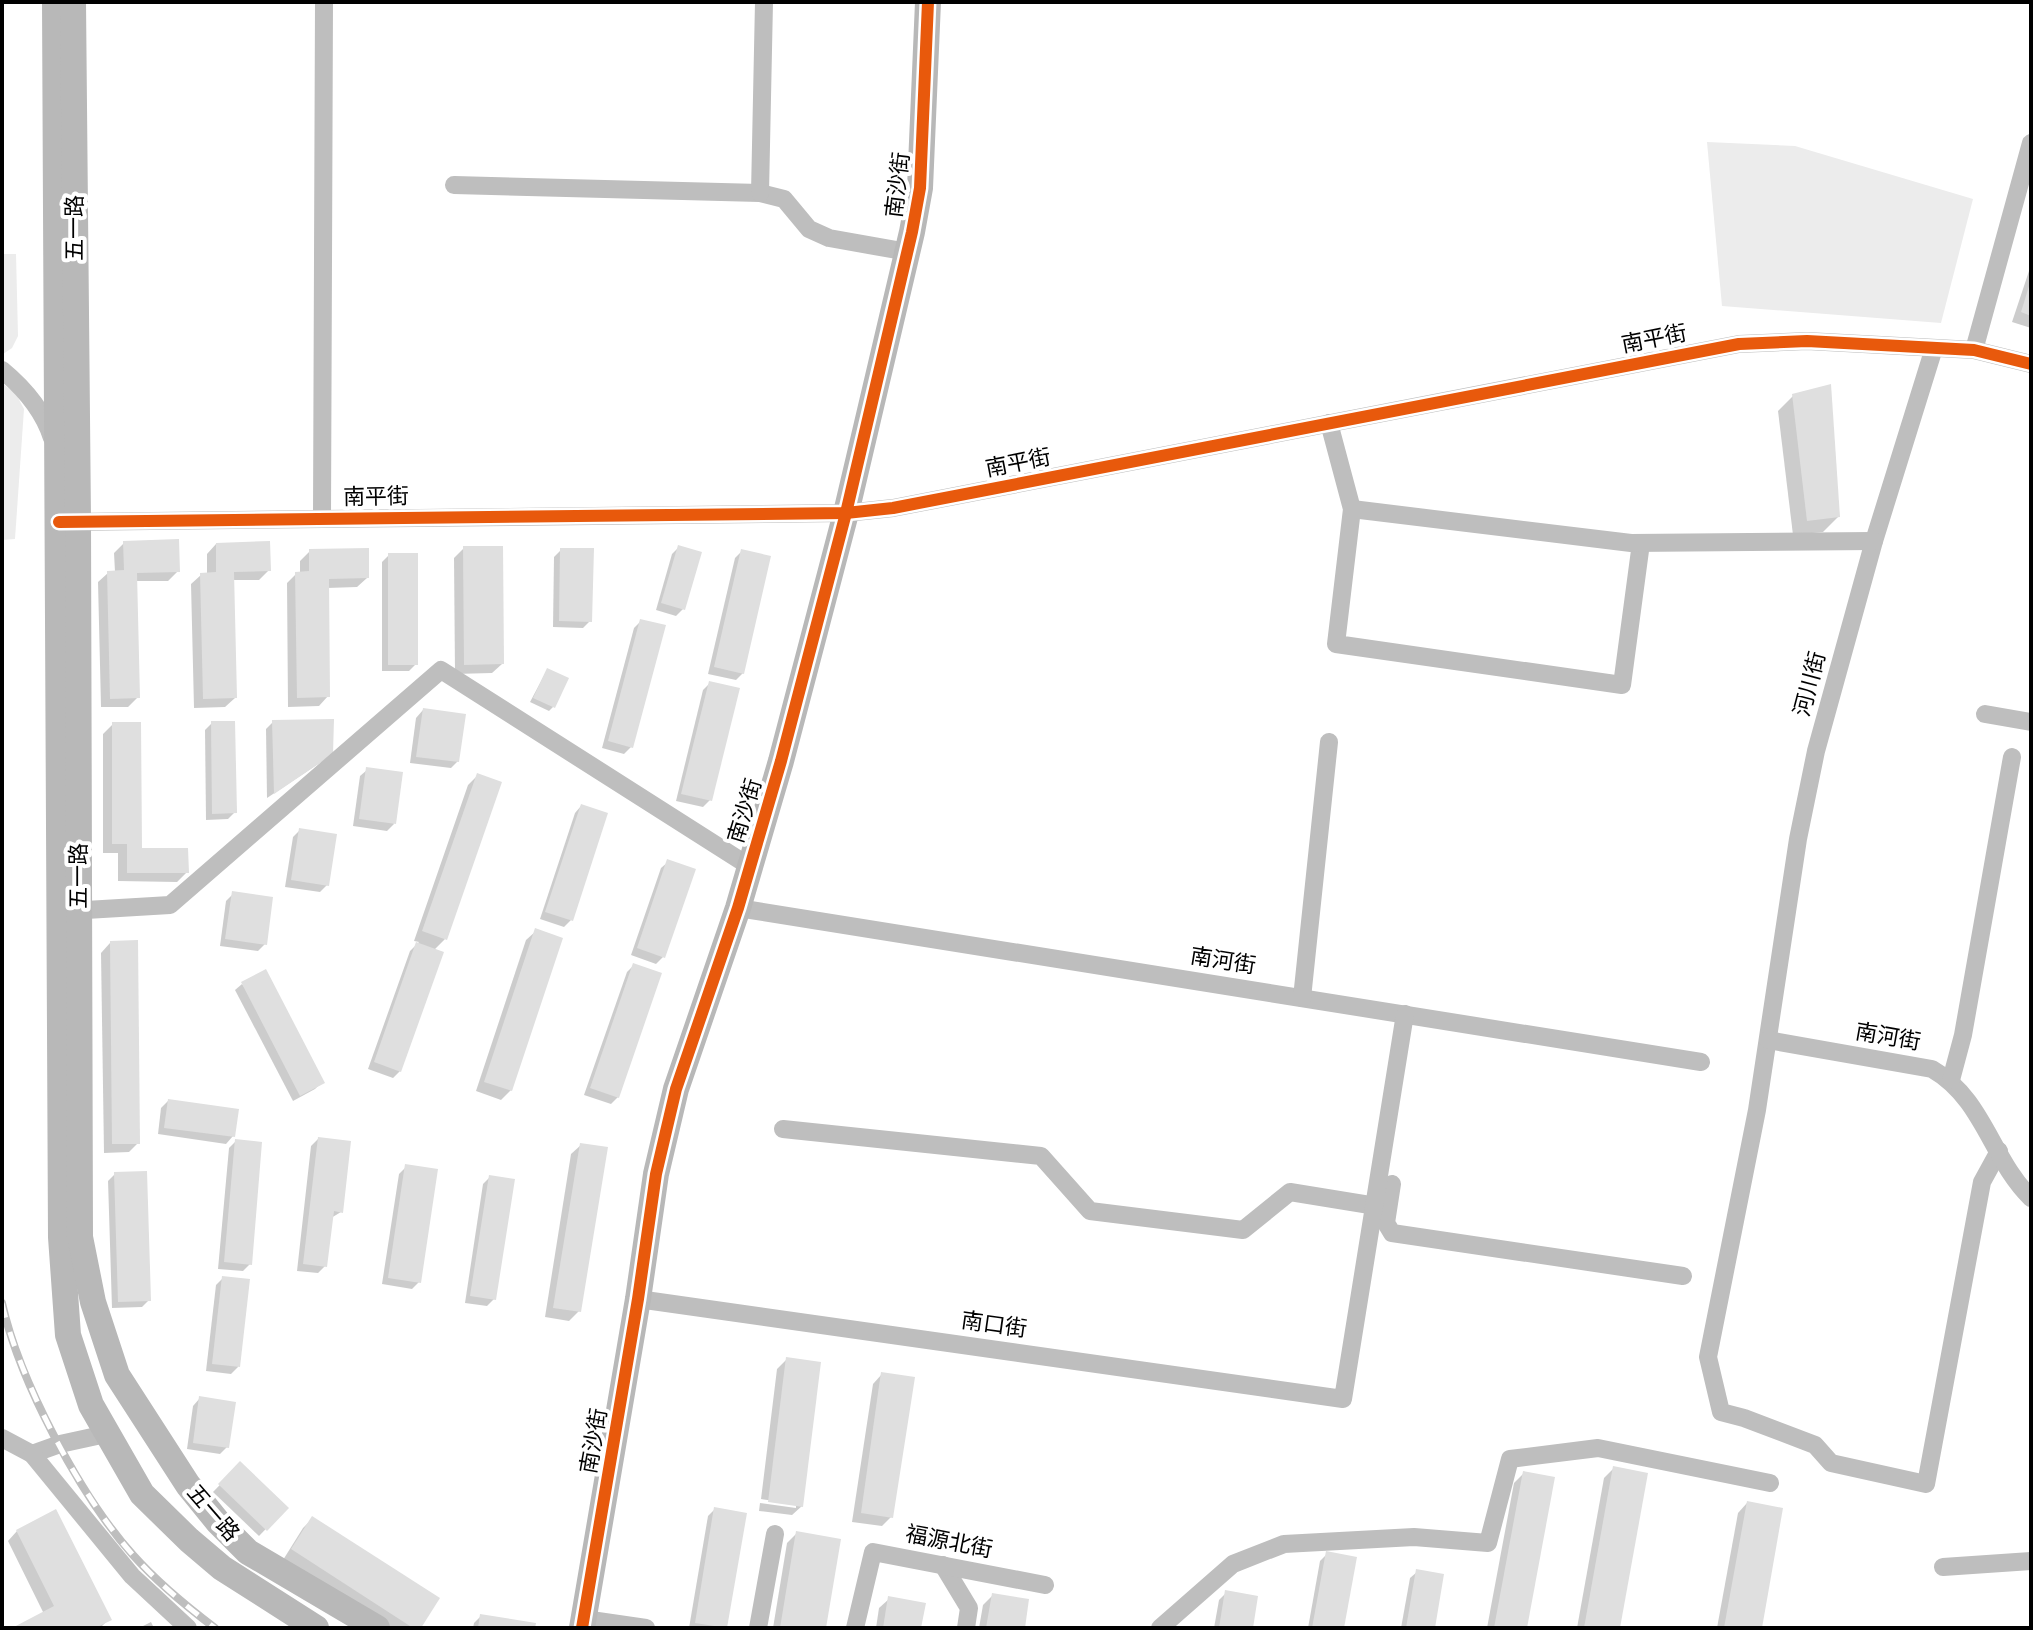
<svg xmlns="http://www.w3.org/2000/svg" width="2033" height="1630" viewBox="0 0 2033 1630" font-family="'Varela Round','Noto Sans SC',sans-serif">
	<style>
		.green { fill: #ececec }
		.shadow { fill: #0003 }
		.building { fill: #dfdfdf }
		.lines { fill: none; stroke-linecap: round; stroke-linejoin: round }
		.street { stroke: #bebebe; stroke-width: 18 }
		.secondary { stroke: #b8b8b8; stroke-width: 26 }
		.rail-casing { stroke: #bebebe; stroke-width: 8 }
		.rail { stroke: #fff; stroke-width: 5; stroke-dasharray: 15; stroke-linecap: butt }
		.cycleway-casing { stroke: #fff; stroke-width: 17 }
		.cycleway { stroke: #e8590c; stroke-width: 12 }
		.labels { text-anchor: middle; dominant-baseline: central; stroke-width: 8; stroke-linejoin: round; paint-order: stroke }
		.street-label { font-size: 22px; fill: #000; stroke: #fff }
	</style>
	<rect width="100%" height="100%" fill="#fff"/>
	<g class="green">
		<polygon points="1707,142 1795,146 1973,199 1941,323 1722,306"/>
		<polygon points="2,254 16,254 18,336 12,348 3,354"/>
		<polygon points="2,383 16,394 24,409 15,539 2,540"/>
	</g>
	<g class="shadow">
		<polygon points="2031,265 2031,328 2012,322"/>
		<polygon points="1793,396 1838,517 1823,532 1793,535 1778,411"/>
		<polygon points="124,543 178,571 168,581 135,581 138,697 128,707 101,707 98,582 108,573 115,572 114,553"/>
		<polygon points="216,544 269,570 259,580 232,580 235,698 225,707 194,708 191,584 201,575 207,574 207,554"/>
		<polygon points="679,547 683,609 676,616 656,610 672,554"/>
		<polygon points="464,548 502,664 492,673 455,674 454,558"/>
		<polygon points="561,550 590,621 583,628 553,627 554,557"/>
		<polygon points="310,551 367,578 357,587 327,588 328,696 319,706 288,707 287,583 296,574 300,574 300,561"/>
		<polygon points="742,551 743,673 736,680 708,674 735,558"/>
		<polygon points="389,555 416,664 409,671 382,671 382,562"/>
		<polygon points="641,621 631,747 624,754 602,748 634,628"/>
		<polygon points="547,670 553,707 549,711 530,702"/>
		<polygon points="710,683 710,800 703,807 676,801 703,690"/>
		<polygon points="423,710 458,761 451,768 410,763 416,718"/>
		<polygon points="273,722 324,760 267,798 266,729"/>
		<polygon points="212,723 235,812 228,819 206,820 205,730"/>
		<polygon points="113,724 140,850 187,872 177,882 118,881 118,853 103,853 103,734"/>
		<polygon points="367,770 394,824 387,831 353,826 360,776"/>
		<polygon points="478,775 445,939 434,950 400,1071 393,1078 368,1069 410,951 419,942 414,941 468,785"/>
		<polygon points="581,806 571,920 564,927 540,919 575,813"/>
		<polygon points="300,830 327,885 320,892 285,887 293,837"/>
		<polygon points="668,862 663,957 656,964 631,955 661,868"/>
		<polygon points="233,894 265,944 258,951 220,946 226,901"/>
		<polygon points="536,931 511,1090 501,1100 476,1091 526,940"/>
		<polygon points="110,943 138,1143 129,1152 104,1153 101,953"/>
		<polygon points="634,965 618,1097 611,1104 584,1095 627,972"/>
		<polygon points="242,984 322,1082 315,1089 293,1101 235,990"/>
		<polygon points="168,1101 233,1136 226,1144 158,1134 161,1108"/>
		<polygon points="318,1139 341,1212 331,1218 325,1266 318,1273 297,1271 311,1146"/>
		<polygon points="236,1141 250,1264 243,1271 218,1269 229,1148"/>
		<polygon points="581,1145 579,1311 569,1321 545,1317 571,1154"/>
		<polygon points="406,1167 419,1282 412,1289 382,1284 399,1174"/>
		<polygon points="115,1174 149,1300 142,1307 112,1308 108,1181"/>
		<polygon points="490,1177 494,1299 487,1306 465,1303 483,1184"/>
		<polygon points="223,1278 238,1367 231,1374 206,1371 216,1285"/>
		<polygon points="787,1359 802,1506 792,1515 759,1511 760,1503 796,1508 796,1504 761,1499 777,1369"/>
		<polygon points="882,1374 891,1517 882,1526 852,1522 873,1384"/>
		<polygon points="200,1398 227,1447 220,1454 187,1449 193,1406"/>
		<polygon points="240,1464 286,1508 259,1536 213,1492"/>
		<polygon points="1614,1468 1618,1628 1577,1628 1604,1478"/>
		<polygon points="1524,1473 1525,1628 1487,1628 1514,1483"/>
		<polygon points="1747,1503 1759,1628 1717,1628 1738,1513"/>
		<polygon points="715,1509 725,1627 689,1628 708,1516"/>
		<polygon points="312,1519 419,1628 389,1628 283,1560 303,1528"/>
		<polygon points="17,1531 109,1619 100,1628 16,1628 44,1614 8,1541"/>
		<polygon points="797,1533 824,1628 773,1628 787,1543"/>
		<polygon points="1327,1554 1342,1628 1308,1628 1320,1561"/>
		<polygon points="1417,1572 1433,1628 1401,1628 1410,1578"/>
		<polygon points="1226,1593 1251,1628 1214,1628 1219,1600"/>
		<polygon points="993,1595 1023,1628 979,1628 983,1605"/>
		<polygon points="889,1599 919,1628 876,1628 879,1608"/>
		<polygon points="481,1616 533,1628 473,1628 474,1623"/>
		<polygon points="151,1622 154,1628 139,1628"/>
	</g>
	<g class="building">
		<polygon points="2030,283 2031,283 2031,316 2021,312"/>
		<polygon points="1831,384 1840,517 1807,521 1792,394"/>
		<polygon points="179,539 180,572 137,573 140,698 110,699 107,571 124,570 123,541"/>
		<polygon points="270,541 271,571 234,572 237,698 203,699 200,573 216,572 216,543"/>
		<polygon points="678,545 702,552 685,610 661,603"/>
		<polygon points="463,546 503,546 504,664 464,665"/>
		<polygon points="369,548 369,578 329,579 330,697 297,698 295,572 309,571 309,549"/>
		<polygon points="560,548 594,548 592,622 559,621"/>
		<polygon points="741,549 771,556 744,674 714,667"/>
		<rect x="388" y="553" width="30" height="112"/>
		<polygon points="640,619 666,625 633,748 608,741"/>
		<polygon points="547,668 569,678 555,708 533,698"/>
		<polygon points="709,681 740,688 712,801 681,794"/>
		<polygon points="423,708 466,714 459,762 416,757"/>
		<polygon points="334,719 333,754 274,794 272,720"/>
		<polygon points="211,721 235,721 237,813 212,814"/>
		<polygon points="112,722 141,722 142,848 188,848 189,873 127,873 127,844 112,844"/>
		<polygon points="366,767 403,772 396,824 359,819"/>
		<polygon points="477,773 502,782 447,940 422,931"/>
		<polygon points="581,804 608,813 573,921 545,912"/>
		<polygon points="299,828 337,834 329,886 291,880"/>
		<polygon points="667,859 696,869 665,958 637,948"/>
		<polygon points="232,891 273,897 267,945 225,939"/>
		<polygon points="535,928 563,938 512,1091 484,1082"/>
		<polygon points="138,940 140,1144 112,1144 110,941"/>
		<polygon points="416,942 444,952 401,1072 374,1062"/>
		<polygon points="633,963 662,973 619,1098 590,1088"/>
		<polygon points="266,969 325,1083 300,1096 241,982"/>
		<polygon points="168,1099 239,1109 235,1137 164,1128"/>
		<polygon points="318,1137 351,1141 343,1213 334,1211 327,1267 303,1264"/>
		<polygon points="235,1139 262,1142 252,1265 224,1262"/>
		<polygon points="580,1143 608,1147 581,1312 553,1308"/>
		<polygon points="405,1164 438,1169 421,1283 388,1278"/>
		<polygon points="147,1171 151,1301 118,1302 114,1172"/>
		<polygon points="489,1175 515,1179 496,1300 470,1296"/>
		<polygon points="222,1276 250,1279 240,1367 212,1364"/>
		<polygon points="786,1357 821,1362 803,1507 768,1502"/>
		<polygon points="881,1372 915,1377 893,1518 861,1513"/>
		<polygon points="199,1396 236,1402 229,1448 193,1443"/>
		<polygon points="240,1461 289,1508 267,1531 218,1484"/>
		<polygon points="1613,1466 1648,1473 1620,1628 1584,1628"/>
		<polygon points="1523,1471 1555,1477 1527,1628 1494,1628"/>
		<polygon points="1747,1501 1783,1508 1762,1628 1724,1628"/>
		<polygon points="714,1507 747,1513 727,1628 695,1623"/>
		<polygon points="56,1509 112,1620 95,1628 12,1628 54,1606 16,1530"/>
		<polygon points="312,1516 440,1598 421,1628 413,1628 291,1549"/>
		<polygon points="796,1531 841,1539 826,1628 780,1628"/>
		<polygon points="1326,1551 1357,1557 1344,1628 1312,1628"/>
		<polygon points="1416,1569 1444,1574 1435,1628 1406,1628"/>
		<polygon points="1225,1590 1258,1596 1253,1628 1219,1628"/>
		<polygon points="992,1593 1029,1599 1025,1628 986,1628"/>
		<polygon points="888,1596 926,1603 921,1628 883,1628"/>
		<polygon points="480,1614 536,1623 535,1628 478,1628"/>
	</g>
	<g class="lines">
		<g class="street">
			<polyline points="454,185 760,193 784,199 809,229 829,238 908,252"/>
			<polyline points="760,193 764,2"/>
			<polyline points="1934,348 1874,541 1816,751 1798,839 1757,1110 1708,1357 1721,1412 1744,1418 1815,1445 1831,1463 1926,1484 1982,1182 1999,1151"/>
			<polyline points="1974,350 2031,143"/>
			<path d="M2,370C25,389 43,410 52,438"/>
			<polyline points="1329,423 1352,509 1336,644 1622,685 1641,543"/>
			<polyline points="1352,509 1631,543 1874,541"/>
			<polyline points="322,518 324,2"/>
			<polyline points="68,522 846,513 893,508 1739,344 1807,341 1974,350 2031,364"/>
			<polyline points="1985,714 2031,722"/>
			<polyline points="738,908 1701,1062"/>
			<polyline points="69,911 170,905 441,670 749,866"/>
			<polyline points="1302,998 1329,742"/>
			<path d="M1768,1040L1932,1069C1984,1099 1991,1159 2031,1198"/>
			<polyline points="1951,1080 1963,1035 2012,757"/>
			<polyline points="783,1129 1041,1156 1090,1211 1243,1230 1290,1192 1376,1206"/>
			<polyline points="1392,1184 1386,1223 1392,1233 1683,1276"/>
			<polyline points="638,1299 1343,1399 1405,1014"/>
			<polyline points="2,1438 32,1454 60,1444 106,1434"/>
			<polyline points="32,1454 132,1576 188,1628"/>
			<polyline points="943,1565 969,1608 966,1628"/>
			<polyline points="1943,1567 2031,1561"/>
			<polyline points="584,1619 646,1628"/>
			<polyline points="758,1628 775,1534"/>
			<polyline points="855,1628 873,1552 1045,1585"/>
			<polyline points="1160,1628 1233,1564 1284,1544 1414,1537 1488,1543 1510,1459 1598,1448 1770,1483"/>
		</g>
		<g class="secondary">
			<polyline points="55,2 61,1237 68,1335 91,1405 142,1494 189,1540 222,1568 316,1628"/>
			<polyline points="73,2 78,521 80,1237 93,1302 117,1375 188,1485 218,1522 248,1552 377,1628"/>
			<polyline points="582,1628 638,1299 656,1174 676,1089 738,908 781,761 846,513 912,232 920,188 928,2"/>
		</g>
		<g class="rail-casing">
			<path id="rail" d="M2,1303C19,1380 80,1496 133,1555C157,1582 186,1606 215,1628"/>
		</g>
		<use href="#rail" class="rail"/>
		<g class="cycleway-casing">
			<g id="cycleway">
				<polyline points="59,522 846,513 893,508 1739,344 1807,341 1974,350 2031,364"/>
				<polyline points="582,1628 638,1299 656,1174 676,1089 738,908 781,761 846,513 912,232 920,188 928,2"/>
			</g>
		</g>
		<use href="#cycleway" class="cycleway"/>
	</g>
	<g class="labels">
		<g class="street-label">
			<text transform="translate(898 185) rotate(-83)">南沙街</text>
			<text transform="translate(75 228) rotate(-90)">五一路</text>
			<text transform="translate(1654 339) rotate(-11)">南平街</text>
			<text transform="translate(1018 463) rotate(-11)">南平街</text>
			<text transform="translate(376 497) rotate(-1)">南平街</text>
			<text transform="translate(1810 684) rotate(-75)">河川街</text>
			<text transform="translate(745 811) rotate(-73)">南沙街</text>
			<text transform="translate(79 876) rotate(-90)">五一路</text>
			<text transform="translate(1223 961) rotate(9)">南河街</text>
			<text transform="translate(1888 1037) rotate(10)">南河街</text>
			<text transform="translate(994 1325) rotate(8)">南口街</text>
			<text transform="translate(594 1441) rotate(-80)">南沙街</text>
			<text transform="translate(213 1513) rotate(49)">五一路</text>
			<text transform="translate(949 1542) rotate(11)">福源北街</text>
		</g>
	</g>
	<rect width="2033" height="1630" fill="none" stroke="#000000" stroke-width="8"/>
</svg>
